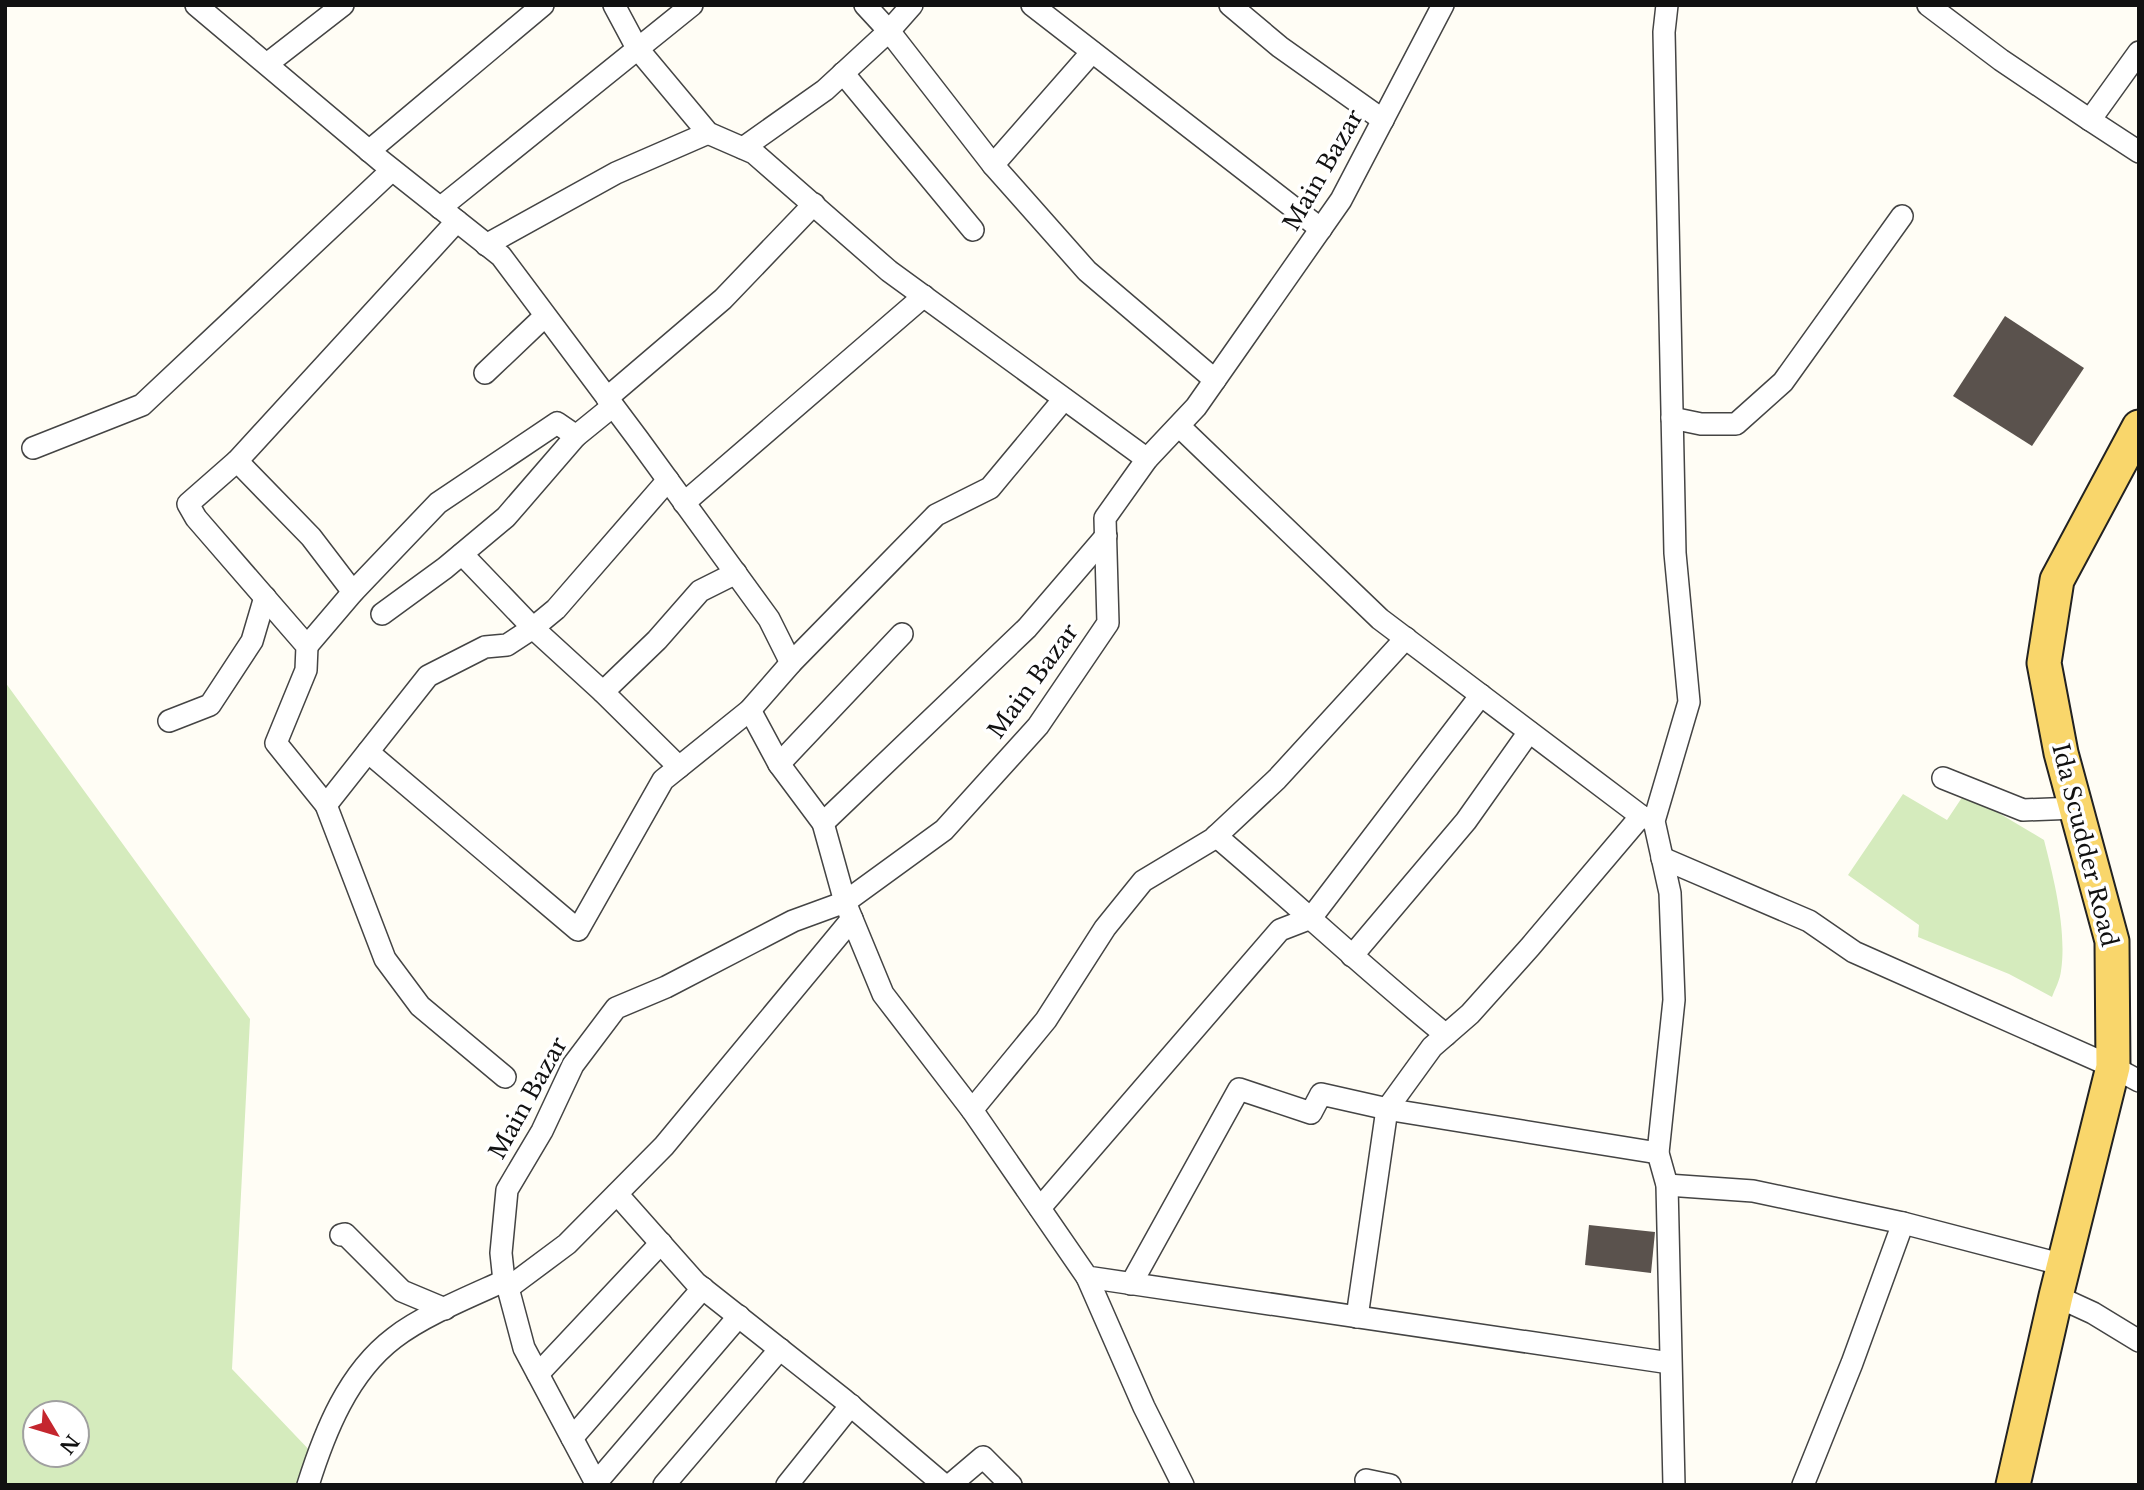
<svg xmlns="http://www.w3.org/2000/svg" width="2144" height="1490" viewBox="0 0 2144 1490" font-family="'Libre Baskerville',serif">
	<style>
		.green { fill: #d5ebbd; fill-rule: evenodd }
		.building { fill: #5a524d }
		.lines { fill: none; stroke-linecap: round; stroke-linejoin: round }
		.street-casing { stroke: #444; stroke-width: 24 }
		.primary-casing { stroke: #222; stroke-width: 37 }
		.street { stroke: #fff; stroke-width: 21 }
		.primary { stroke: #f9d66b; stroke-width: 33 }
		.labels { text-anchor: middle; dominant-baseline: central; stroke-width: 7; stroke-linejoin: round; paint-order: stroke }
		.street-label { font-size: 23px; fill: #111; stroke: #fff }
	</style>
	<rect width="100%" height="100%" fill="#fffdf5"/>
	<g class="green">
		<path d="M5,682L250,1019L232,1369L314,1455L296,1485H5ZM35,1413H77V1455H35Z"/>
		<path d="M1965,793L2044,840C2054,879 2067,931 2061,971C2060,980 2055,989 2052,997L2009,974L1918,937L1919,925L1848,875L1903,794L1947,820Z"/>
	</g>
	<g class="building">
		<polygon points="2005,316 2084,368 2032,446 1953,396"/>
		<polygon points="1589,1225 1655,1232 1651,1273 1585,1265"/>
	</g>
	<g class="lines">
		<g class="street-casing">
			<g id="street">
				<polyline points="196,5 380,160 501,256 638,439 769,619 791,663"/>
				<polyline points="614,5 637,48 708,133 754,153 889,271 1147,459"/>
				<polyline points="865,5 889,31 912,5"/>
				<polyline points="1032,5 1321,229"/>
				<polyline points="1230,5 1280,47 1383,120"/>
				<polyline points="1667,5 1664,32 1675,553 1689,702 1654,821 1670,893 1674,1000 1658,1153 1667,1185 1674,1485"/>
				<polyline points="1928,5 2001,60 2090,120"/>
				<polyline points="2139,52 2090,120 2139,152"/>
				<polyline points="267,64 343,5"/>
				<polyline points="843,73 973,230"/>
				<polyline points="743,148 825,90 889,31 993,165 1087,271 1215,380"/>
				<polyline points="369,151 543,5"/>
				<polyline points="993,165 1092,52"/>
				<polyline points="440,208 692,5"/>
				<polyline points="457,221 237,461 188,504 196,518 307,646 306,670 276,743 326,805 385,959 420,1006 505,1077"/>
				<polyline points="486,245 616,173 708,133"/>
				<polyline points="485,373 545,316"/>
				<polyline points="607,398 723,299 814,204"/>
				<polyline points="1672,418 1701,424 1736,424 1783,382 1902,216"/>
				<polyline points="1179,426 1380,619 1641,816 1654,821"/>
				<polyline points="33,448 142,405 392,170"/>
				<polyline points="237,461 311,537 353,592"/>
				<polyline points="684,503 924,296"/>
				<polyline points="462,554 533,628 603,692 679,767"/>
				<polyline points="382,614 445,568 506,517 576,436"/>
				<polyline points="1406,638 1277,779 1213,839 1143,881 1105,928 1046,1020 972,1110 1087,1277 1670,1363"/>
				<polyline points="307,646 353,592 438,503 557,423 576,436 613,406"/>
				<polyline points="603,692 657,640 700,591 736,573"/>
				<polyline points="750,710 779,764 823,823 845,902 883,994 972,1110"/>
				<polyline points="169,721 210,705 252,641 265,597"/>
				<polyline points="368,752 578,930 663,780 750,710 791,663 936,515 990,488 1064,399"/>
				<polyline points="779,764 902,634"/>
				<polyline points="1943,778 2023,810 2076,808"/>
				<polyline points="326,805 428,676 485,647 507,645 533,628 556,609 668,480"/>
				<polyline points="823,823 1027,628 1106,536"/>
				<path d="M1216,836C1294,902 1367,971 1446,1035"/>
				<polyline points="1662,858 1809,921 1854,952 2113,1067 2139,1081"/>
				<polyline points="1352,956 1466,821 1529,732"/>
				<polyline points="1667,1185 1753,1191 1903,1223 2064,1265"/>
				<polyline points="617,1194 696,1283 843,1399 944,1485"/>
				<polyline points="1040,1208 1280,930 1311,918 1481,695"/>
				<polyline points="341,1235 345,1234 402,1291 445,1309"/>
				<polyline points="1087,1277 1144,1407 1183,1485"/>
				<polyline points="504,1281 501,1253 507,1190 542,1131 573,1065 616,1008 666,987 793,921 845,902 944,830 1038,726 1108,623 1105,518 1147,459 1196,407 1341,200 1443,5"/>
				<polyline points="1131,1284 1239,1089 1311,1113 1321,1094 1392,1110 1658,1153"/>
				<polyline points="508,1288 524,1348 597,1485"/>
				<polyline points="2056,1296 2093,1313 2139,1341"/>
				<polyline points="1357,1317 1387,1109 1432,1047 1470,1014 1530,947 1641,816"/>
				<polyline points="538,1374 661,1243"/>
				<polyline points="572,1438 703,1288"/>
				<polyline points="1366,1480 1390,1485"/>
				<polyline points="596,1483 739,1316"/>
				<path d="M308,1485C325,1431 348,1373 394,1338C422,1316 471,1296 504,1281L508,1288L567,1244L664,1146L852,919"/>
				<polyline points="664,1485 780,1349"/>
				<polyline points="787,1485 851,1405"/>
				<polyline points="950,1485 983,1457 1011,1485"/>
				<polyline points="1803,1485 1852,1363 1903,1223"/>
			</g>
		</g>
		<g class="primary-casing">
			<polyline id="primary" points="2013,1485 2056,1296 2113,1067 2112,941 2061,753 2044,663 2057,580 2139,427"/>
		</g>
		<use href="#street" class="street"/>
		<use href="#primary" class="primary"/>
	</g>
	<g class="labels">
		<g class="street-label">
			<text transform="translate(1323 170) rotate(-60)">Main Bazar</text>
			<text transform="translate(1033 681) rotate(-54)">Main Bazar</text>
			<text transform="translate(2085 845) rotate(76)">Ida Scudder Road</text>
			<text transform="translate(528 1098) rotate(-61)">Main Bazar</text>
		</g>
	</g>
	<rect width="2144" height="1490" fill="none" stroke="#111111" stroke-width="14"/>
	<g transform="translate(56 1434) rotate(128)"><circle r="33" fill="#ffffff" stroke="#a0a0a0" stroke-width="2"/>
	<path d="M0-5L12 26L0 18L-12 26Z" fill="#c4262e"/>
	<text y="-10" font-size="19" font-weight="bold" text-anchor="middle" fill="#111111">N</text>
	</g>
</svg>
